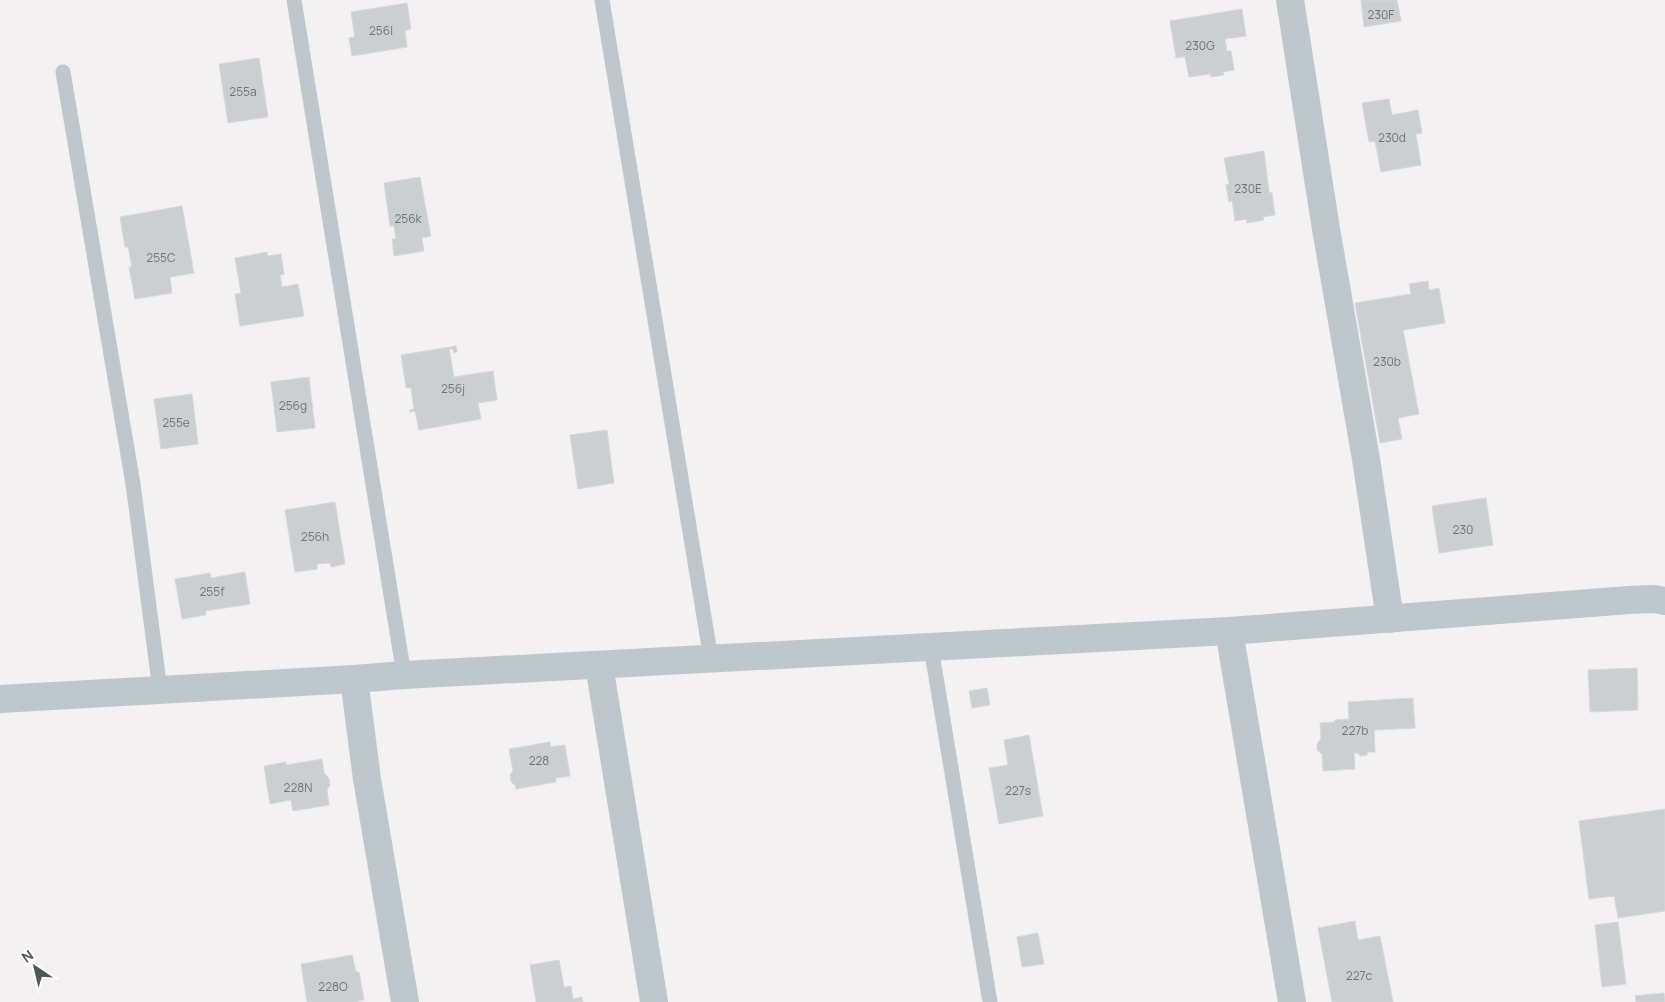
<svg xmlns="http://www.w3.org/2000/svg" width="1665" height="1002" viewBox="0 0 1665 1002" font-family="Manrope,sans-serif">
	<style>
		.building { fill: #cbcfd2; stroke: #d6d9db }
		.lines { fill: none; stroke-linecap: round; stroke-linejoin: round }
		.service { stroke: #bec8cc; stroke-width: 15 }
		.minor { stroke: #bec8cc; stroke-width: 28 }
		.labels { text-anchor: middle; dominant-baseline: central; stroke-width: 5; stroke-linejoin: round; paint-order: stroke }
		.number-label { font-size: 12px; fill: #6b767a }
	</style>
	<rect width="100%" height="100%" fill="#f3f1f1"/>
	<g class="building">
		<polygon points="1361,0 1397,0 1401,21 1364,27"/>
		<polygon points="407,3 411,29 405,31 407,47 352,56 349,38 355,37 351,12"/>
		<polygon points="1242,9 1246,36 1225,39 1227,51 1231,51 1234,70 1223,72 1224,75 1211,77 1210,74 1189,77 1185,57 1176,58 1170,21"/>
		<polygon points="259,58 268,117 228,123 219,64"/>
		<polygon points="1389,99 1392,115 1418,110 1422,133 1416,134 1421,165 1381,172 1375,141 1369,142 1362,103"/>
		<polygon points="1264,151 1269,192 1272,193 1275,215 1263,217 1264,220 1247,223 1247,219 1235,221 1232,201 1229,202 1226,185 1229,184 1224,158"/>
		<polygon points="420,177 431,236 422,238 424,251 394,256 392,239 396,239 394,226 390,226 384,183"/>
		<polygon points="182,206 194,273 170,277 172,293 135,299 129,267 132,267 128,247 125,247 120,217"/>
		<polygon points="267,252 268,256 281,254 284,274 280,275 282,287 298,284 304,316 240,326 235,294 241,293 235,258"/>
		<polygon points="1428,281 1429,290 1439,288 1445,323 1403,330 1419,414 1398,418 1402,439 1380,443 1355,303 1411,294 1409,284"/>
		<polygon points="456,346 457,352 454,353 453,349 449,349 454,377 493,371 497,400 478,403 481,419 419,430 415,411 410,412 410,410 414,409 411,388 406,388 401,355"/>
		<polygon points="309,377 315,428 277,432 271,382"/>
		<polygon points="192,394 198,444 161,449 154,399"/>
		<polygon points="607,430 614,483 578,489 570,435"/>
		<polygon points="1486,498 1493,545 1439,553 1432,506"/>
		<polygon points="335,502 345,564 331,567 330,563 317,564 317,569 295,572 285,510"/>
		<polygon points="245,572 250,604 205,611 206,615 182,619 175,579 210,573 211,578"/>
		<polygon points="1637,668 1638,710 1590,712 1588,670"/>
		<polygon points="987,688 990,705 972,708 969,691"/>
		<polygon points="1413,698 1415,728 1374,730 1375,752 1368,752 1367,755 1360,756 1358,753 1354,753 1355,769 1323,771 1322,754 1317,750 1317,744 1321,739 1320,723 1335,722 1335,720 1349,719 1348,702"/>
		<polygon points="1029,735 1043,816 999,824 989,768 1008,765 1004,740"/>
		<polygon points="550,742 551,747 565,745 570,776 556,778 556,782 516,789 515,785 511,782 510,775 513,771 509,749"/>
		<polygon points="322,759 324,773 329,778 330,785 327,790 329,805 293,811 291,800 270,804 264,766 286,762 286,765"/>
		<polygon points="1665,809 1665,911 1618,918 1614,896 1589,899 1579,821"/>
		<polygon points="1355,921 1358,940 1380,936 1393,1002 1332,1002 1318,928"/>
		<polygon points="1618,922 1626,984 1602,987 1595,925"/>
		<polygon points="1038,933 1044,964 1022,967 1017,937"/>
		<polygon points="352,955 356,972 359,972 364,1000 353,1002 307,1002 301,964"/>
		<polygon points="559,960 564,987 571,986 573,999 582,997 583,1002 536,1002 530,965"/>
		<polygon points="1664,993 1665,1002 1636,1002 1635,996"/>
	</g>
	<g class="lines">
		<g class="service">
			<polyline points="294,0 404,675"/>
			<polyline points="602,0 711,659"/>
			<polyline points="63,72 133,484 160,690"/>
			<polyline points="931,647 990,1002"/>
		</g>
		<g class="minor">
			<polyline points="1290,0 1326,229 1366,459 1390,619"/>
			<polyline points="1229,631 1292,1002"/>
			<polyline points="599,665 654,1002"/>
			<polyline points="354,679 367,779 405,1002"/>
			<polyline points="0,699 354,679 404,675 1229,631 1629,600 1654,599 1665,601"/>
		</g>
	</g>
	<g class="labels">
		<g class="number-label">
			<text x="1381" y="14">230F</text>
			<text x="381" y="30">256l</text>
			<text x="1200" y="45">230G</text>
			<text x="243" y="91">255a</text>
			<text x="1392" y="137">230d</text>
			<text x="1248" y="188">230E</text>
			<text x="408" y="218">256k</text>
			<text x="161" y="257">255C</text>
			<text x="1387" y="361">230b</text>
			<text x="453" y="388">256j</text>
			<text x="293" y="405">256g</text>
			<text x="176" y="422">255e</text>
			<text x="1463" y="529">230</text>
			<text x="315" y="536">256h</text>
			<text x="212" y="591">255f</text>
			<text x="1355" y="730">227b</text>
			<text x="539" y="760">228</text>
			<text x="298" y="787">228N</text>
			<text x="1018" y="790">227s</text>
			<text x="1359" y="975">227c</text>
			<text x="333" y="986">228O</text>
		</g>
	</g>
	<g transform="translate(35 967) rotate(325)" stroke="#ffffff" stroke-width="4" paint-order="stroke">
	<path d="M0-4L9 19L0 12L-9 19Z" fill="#4b585c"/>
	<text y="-8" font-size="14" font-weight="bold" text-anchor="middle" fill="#4b585c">N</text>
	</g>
</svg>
